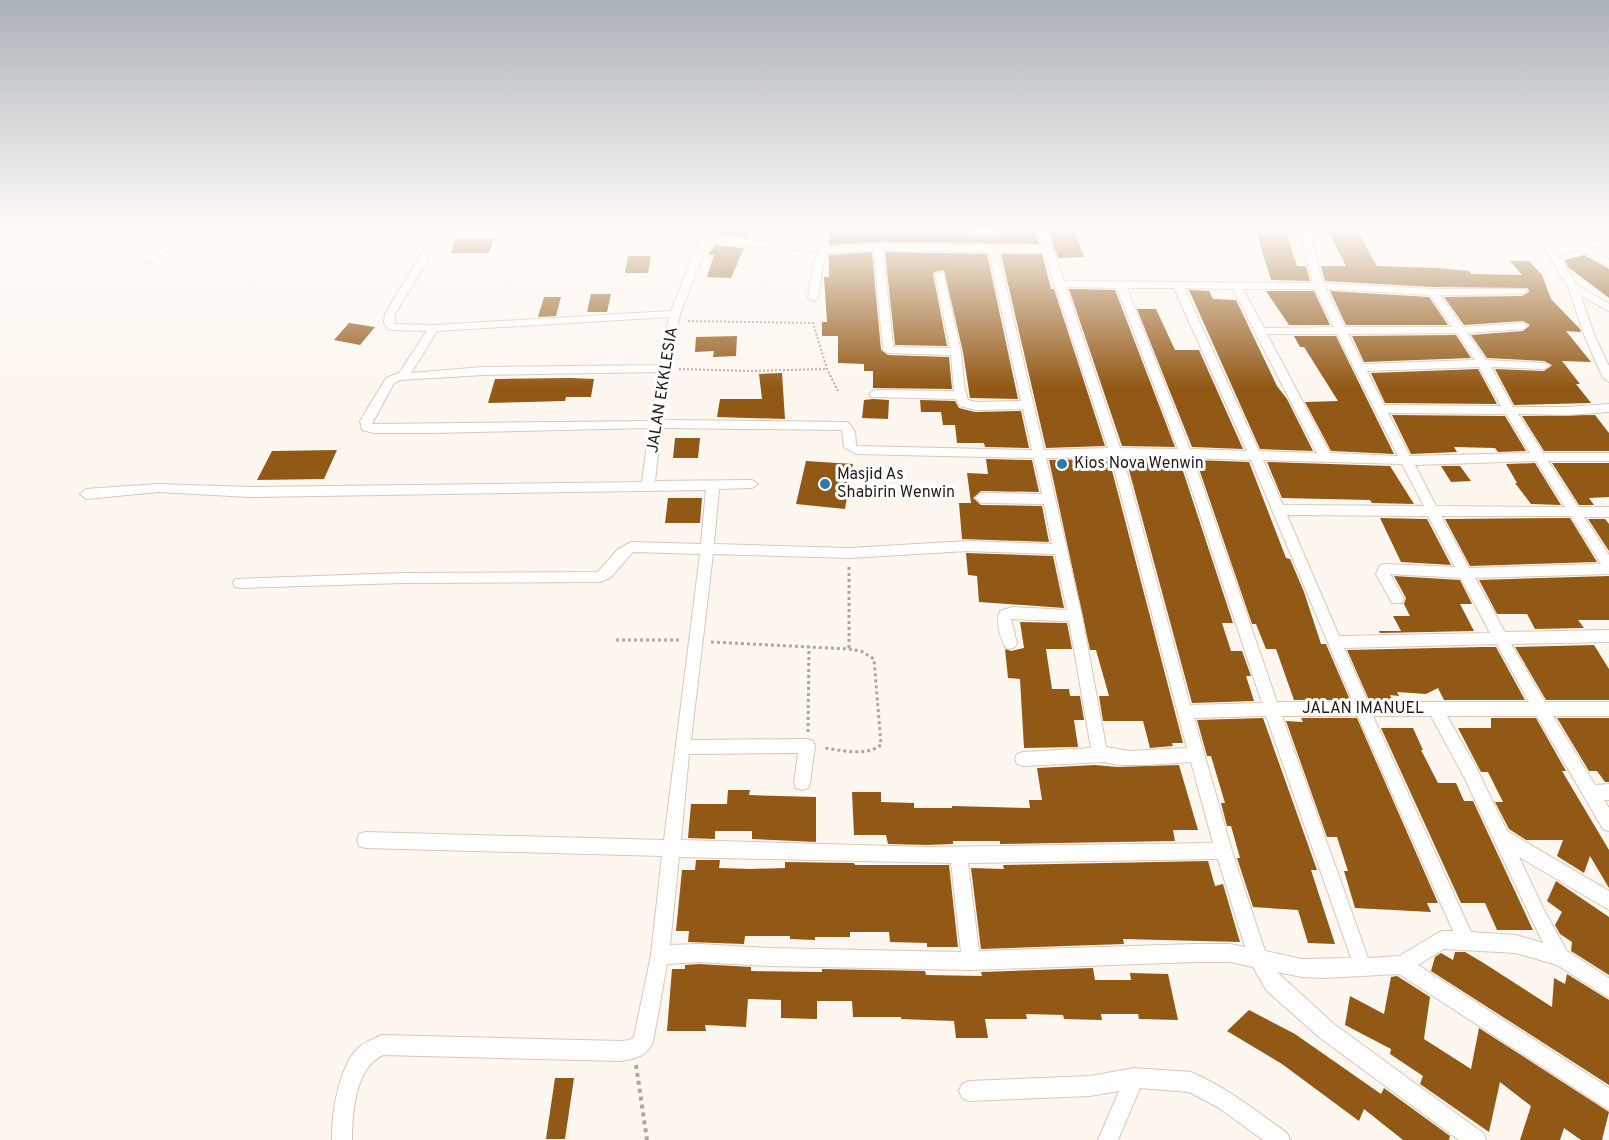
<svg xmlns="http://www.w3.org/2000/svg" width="1609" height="1140" viewBox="0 0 1609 1140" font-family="Overpass,sans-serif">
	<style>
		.building { fill: #925816 }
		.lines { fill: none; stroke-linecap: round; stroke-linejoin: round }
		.street-casing { stroke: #d9c7b7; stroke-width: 2 }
		.path-far2 { stroke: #aea7a1; stroke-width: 2; stroke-dasharray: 2 2; stroke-linecap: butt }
		.path-far1 { stroke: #aea7a1; stroke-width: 3; stroke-dasharray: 3 3; stroke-linecap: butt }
		.path { stroke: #aea7a1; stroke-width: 4; stroke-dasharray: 4 4; stroke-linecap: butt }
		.street { fill: #fff; fill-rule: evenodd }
		.poi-dot { fill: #2e78ab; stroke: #fff; stroke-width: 2 }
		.labels { text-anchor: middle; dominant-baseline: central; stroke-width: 6; stroke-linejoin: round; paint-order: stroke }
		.street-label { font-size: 16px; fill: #231c17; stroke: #fff }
		.poi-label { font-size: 16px; fill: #231c17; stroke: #fff; text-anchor: start }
	</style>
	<rect width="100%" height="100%" fill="#fef7f0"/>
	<g class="building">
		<polygon points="721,228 752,228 748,237 719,235"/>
		<polygon points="829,228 930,229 999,236 999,233 1011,233 1010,228 1034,228 1039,244 878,242 829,245"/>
		<polygon points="1048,228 1073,228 1084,257 1058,258"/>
		<polygon points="1255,228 1285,228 1297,266 1306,266 1310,281 1271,280"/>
		<polygon points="1327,228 1357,230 1377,266 1437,268 1469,271 1471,274 1522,275 1510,261 1529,261 1542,275 1551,299 1580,329 1581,332 1566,331 1591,362 1562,361 1580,384 1576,384 1591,403 1514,405 1495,369 1544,371 1552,365 1544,361 1487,358 1471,335 1523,331 1530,325 1523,321 1464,325 1444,297 1522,296 1529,292 1528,288 1433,287 1325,281 1321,266 1346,266"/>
		<polygon points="456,239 494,239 489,253 451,253"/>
		<polygon points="714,245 744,248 731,278 707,277 714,255 709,255"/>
		<polygon points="872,252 881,350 888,355 949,357 952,389 873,388 873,371 864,371 864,364 838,363 838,336 822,336 822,322 827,322 824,277 829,277 829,255"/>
		<polygon points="885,252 987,254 1018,399 970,398 963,352 944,270 934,272 933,274 947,346 895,345"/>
		<polygon points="1001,254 1042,254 1051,289 1054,289 1105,446 1046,448"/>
		<polygon points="1584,255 1609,269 1609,298 1568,267 1564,260"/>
		<polygon points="628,256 651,256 648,273 625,273"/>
		<polygon points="1069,289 1115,290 1175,447 1122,446"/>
		<polygon points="1189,290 1209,291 1213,299 1236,300 1277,386 1287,399 1313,451 1260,449"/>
		<polygon points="1266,291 1314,291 1330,325 1289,325"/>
		<polygon points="1330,291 1429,297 1448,325 1346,325"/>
		<polygon points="591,294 611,294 607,312 587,312"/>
		<polygon points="544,297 561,297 556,316 538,317"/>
		<polygon points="1137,309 1156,309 1175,350 1199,350 1243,449 1192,447"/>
		<polygon points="349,323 375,327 360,345 334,340"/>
		<polygon points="1456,335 1471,358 1364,362 1352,336"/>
		<polygon points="737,336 736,356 713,357 714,351 695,352 696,337"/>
		<polygon points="1294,336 1336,336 1394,454 1331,451 1305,402 1338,401 1304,347 1300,347"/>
		<polygon points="1478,369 1497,404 1385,403 1371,373"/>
		<polygon points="782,373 785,419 717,417 720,399 762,399 759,374"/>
		<polygon points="571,378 594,379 591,397 566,397 565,401 488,403 495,379"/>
		<polygon points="873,399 889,400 888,419 862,418 864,400"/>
		<polygon points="920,400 955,401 959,408 975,412 1021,411 1029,448 985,447 984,443 957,443 955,425 943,425 941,412 921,412"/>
		<polygon points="1392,415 1505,416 1526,451 1498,452 1495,448 1454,447 1457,452 1411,454"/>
		<polygon points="1595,415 1609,433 1609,451 1544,451 1522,416"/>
		<polygon points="675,438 700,438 698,458 673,458"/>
		<polygon points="337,450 324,479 257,480 272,451"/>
		<polygon points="986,459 1032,460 1039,492 981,491 973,498 981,505 1042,506 1049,542 962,539 959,503 971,503 967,473 988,474"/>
		<polygon points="1109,459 1183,743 1172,743 1173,746 1150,748 1143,721 1103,721 1099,696 1109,696 1096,650 1090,650 1049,460"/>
		<polygon points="1126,459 1179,459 1233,623 1222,623 1231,651 1242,651 1251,676 1246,676 1254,701 1192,703"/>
		<polygon points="1196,460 1249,462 1286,558 1290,559 1304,592 1321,644 1326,644 1350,700 1294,700 1276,649 1266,649 1256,624 1252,624"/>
		<polygon points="806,461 853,464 845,509 796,504"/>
		<polygon points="1267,462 1390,466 1414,504 1372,503 1370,500 1282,498"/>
		<polygon points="1535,463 1561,505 1531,504 1515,483 1517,483 1506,464"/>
		<polygon points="1552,463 1609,463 1609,497 1589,498 1594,505 1579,505"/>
		<polygon points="1441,466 1460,466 1471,481 1451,482"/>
		<polygon points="668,498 702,498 700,523 665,523"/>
		<polygon points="1380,518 1427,519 1451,565 1401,562"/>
		<polygon points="1570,518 1597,562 1470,566 1445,519"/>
		<polygon points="1588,519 1605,519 1609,524 1609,551"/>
		<polygon points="966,553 1053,556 1064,608 979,602 977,576 968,575"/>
		<polygon points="1394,576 1460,580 1472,604 1460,604 1474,631 1380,633 1379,631 1401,631 1393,616 1410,616 1404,604 1406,598"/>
		<polygon points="1609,576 1609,620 1578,620 1584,628 1535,629 1527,614 1497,614 1479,580"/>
		<polygon points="1020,622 1067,623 1072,649 1046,649 1052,689 1069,689 1070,696 1080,696 1084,720 1074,720 1078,747 1024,748 1020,679 1008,678 1005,649 1011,651 1024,648"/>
		<polygon points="1594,645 1609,669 1609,700 1546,700 1515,647"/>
		<polygon points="1482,647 1496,647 1525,700 1444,700 1438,688 1426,694 1397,692 1399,696 1390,695 1392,700 1369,700 1347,650"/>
		<polygon points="1263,718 1317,870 1311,870 1335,944 1308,943 1298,910 1253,907 1237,858 1240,858 1231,826 1227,826 1221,803 1225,803 1211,756 1207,756 1197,720"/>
		<polygon points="1301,718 1357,718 1438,903 1427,903 1431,912 1355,908 1344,871 1348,871 1337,837 1327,837 1286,721 1303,722"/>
		<polygon points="1491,718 1536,718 1566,771 1562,771 1609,850 1609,888 1590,856 1584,873 1557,856 1563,840 1526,840 1509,829 1495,802 1503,802 1488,772 1481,772 1458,728 1491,728"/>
		<polygon points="1557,718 1609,718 1609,782 1605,782 1597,771 1589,771"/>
		<polygon points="1381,728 1413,728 1423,750 1421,750 1438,783 1456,783 1464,801 1473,801 1533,930 1497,930 1485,903 1461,903"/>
		<polygon points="1095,765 1117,767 1179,765 1198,830 1173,830 1175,841 1000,844 1000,841 953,841 953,844 927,845 888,844 886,835 854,835 852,792 881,792 881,802 914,803 914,808 952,808 952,806 1030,808 1029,800 1042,800 1037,768"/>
		<polygon points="728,790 750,790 749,795 816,797 816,842 752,839 752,831 715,831 715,839 688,838 691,804 727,804"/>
		<polygon points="696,860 720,860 719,868 751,869 785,868 785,862 854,863 855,865 949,865 958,947 927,947 927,943 890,942 889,932 850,932 850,937 815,937 815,940 790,939 790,936 745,936 744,944 688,942 689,931 676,931 682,870 695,870"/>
		<polygon points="1208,861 1215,886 1223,884 1240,942 1123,939 1124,944 981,949 971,868 1004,869 1003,865"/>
		<polygon points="1556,881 1609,917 1609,975 1571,951 1572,942 1560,934 1555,925 1562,912 1547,901"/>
		<polygon points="1455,952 1465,952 1482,962 1552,1007 1554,978 1565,984 1567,974 1609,1000 1609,1085 1431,971 1435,957 1441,953 1453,960"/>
		<polygon points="699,964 751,967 751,971 822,972 822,969 925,971 926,975 982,976 981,972 1093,968 1095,980 1131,980 1130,973 1168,974 1178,1020 1139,1019 1138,1014 1101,1014 1102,1020 1064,1019 1063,1015 1026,1014 1027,1019 985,1019 988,1038 956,1038 954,1021 901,1019 901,1017 853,1017 852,1001 817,1001 817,1019 781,1018 781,1000 748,999 746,1027 705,1025 706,1031 667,1031 672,969 685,969 685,965"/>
		<polygon points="1397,976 1430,997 1424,1039 1471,1069 1479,1028 1609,1112 1602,1140 1581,1140 1564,1128 1560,1140 1520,1140 1531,1106 1500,1082 1489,1132 1420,1084 1423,1076 1390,1054 1391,1049 1345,1025 1350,996 1384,1014 1391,977"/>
		<polygon points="1249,1010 1295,1034 1381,1094 1384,1088 1450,1136 1449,1140 1403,1140 1364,1109 1359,1121 1282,1064 1227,1031"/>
		<polygon points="555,1078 574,1078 565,1139 546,1139"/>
	</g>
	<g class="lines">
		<g class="street-casing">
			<g id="street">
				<path d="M437,228H447L395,314V324L434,325L671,311L699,241L540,231L535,228H583L701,236L704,228H714L710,236L825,247L878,244L1042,246L1036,228H1046L1064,281L1313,283L1304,250L1302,228H1312L1314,250L1323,283L1433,289H1526L1527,291L1522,294L1440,295L1463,327L1523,323L1528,326L1523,329L1467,333L1486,360L1544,363L1550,366L1544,369L1491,367L1513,407H1567L1609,404V412L1567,415L1518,414L1543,453H1609V461H1548L1578,507H1609V517H1584L1609,555V574L1475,578L1505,632L1609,630V642L1511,644L1545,702H1609V716H1553L1595,785L1609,784V800H1604L1609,808V831L1603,829L1537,716H1447L1476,767L1507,831L1609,891V910L1519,857L1544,910L1567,951L1609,978V998L1557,965L1516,953L1444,949L1418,965L1609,1088V1110L1399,974L1323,978L1302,977L1277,972L1334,1024L1483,1133L1486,1140H1459L1320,1038L1266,990L1253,967L1230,962H1195L971,970L769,966L699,962L667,964L653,1042C647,1056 635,1059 621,1061L383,1055C355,1068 352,1113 352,1140H332C331,1115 339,1068 357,1049C363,1042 374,1039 382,1035L621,1041L630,1040L634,1037L651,955L662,856L365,848L359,846L357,840L359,834L365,832L664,840L700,554L633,552L611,577L601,582L403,583L240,588L235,587L233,583L235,579L403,573L598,572L618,549L631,542L701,544L706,490L250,497L158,492L86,499L80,494L86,489L158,484L250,487L642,482L649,428L433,433H374L362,430L360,421L386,378L399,373L427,331L392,330L388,329L384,323L385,314ZM708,242L819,252L813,264L808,298L813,301L818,298L823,264L828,253L874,250L883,350L888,353L951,355L954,391L875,390L869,394L871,397L956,399L960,406L976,410L1023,409L1032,450L858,446L856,445L855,432L849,423L845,422L662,420L680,314ZM883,250L989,252L1021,401L976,402L968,400L964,385L961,352L943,272L935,274L950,348L893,347ZM998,252H1044L1108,448L1044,450ZM1066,287L1117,288L1178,449L1120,448ZM1127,288H1174L1247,451L1190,449ZM1184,288L1233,289L1317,453L1259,451ZM1243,289H1315L1334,327L1264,328ZM1326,289L1430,295L1452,327H1345ZM669,317L660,365L483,367L411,373L437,331ZM1457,333L1475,360L1363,364L1348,334ZM1267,334H1337L1398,456L1330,453ZM1479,367L1501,406L1384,405L1367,371ZM659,372L650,421L372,424L394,383L400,380L483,375ZM1388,413L1506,414L1530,453L1410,456ZM661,428L842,430L844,447L856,454L1034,458L1042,494L981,493L975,498L981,503L1044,504L1052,544L967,541L849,548L714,544L719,489L752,488L758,484L752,480L655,481ZM1111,457L1187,748L1130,751L1106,747L1082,616L1046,458ZM1123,457H1181L1262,703L1190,705ZM1193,458L1251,460L1353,702H1277ZM1263,460L1402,464L1424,506L1283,505ZM1536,461L1565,507L1436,506L1415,465ZM1287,515L1428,516L1455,567L1385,564L1380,565L1376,574L1392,603H1402L1404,599L1390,574L1461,578L1490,633L1339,636ZM1441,516H1571L1601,564L1469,568ZM967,551L1055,554L1067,610L1012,607L1000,611C995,622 1000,636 1005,647L1010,649L1015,647L1017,643L1011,619L1069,621L1091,748L1023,752L1017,754L1015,759L1017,764L1023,766L1104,762L1117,765H1145L1191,762L1213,843L927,847L681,840L689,754L798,753L794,783L796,788L802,790L808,788L810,783L815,746L813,741L807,739L691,740L713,554L849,558ZM1497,644L1529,702H1368L1344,648ZM1266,716L1351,958L1302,959L1265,951L1232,851L1194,718ZM1282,716H1358L1453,931H1442L1436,934L1399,956L1368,958ZM1373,716H1431L1464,777L1543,943L1516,935L1471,932ZM679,857L951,863L961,952L769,948L699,944L670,945ZM1218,859L1245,947L1230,944H1195L979,951L968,863Z"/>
				<polygon points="1130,228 1140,228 1142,246 1134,244"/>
				<polygon points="1532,228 1542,228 1555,250 1573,246 1545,228 1557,228 1583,244 1609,238 1609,244 1590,248 1609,260 1609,267 1580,250 1558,255 1577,285 1609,304 1609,311 1581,296 1595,337 1609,366 1609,382 1603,378 1585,337 1568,287"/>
				<polygon points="179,232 187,234 152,262 146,262 146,258"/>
				<path d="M1134,1068L1191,1072C1226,1087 1256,1111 1287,1133L1290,1140H1263L1219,1108L1189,1092L1140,1088L1118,1140H1098L1119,1091L1090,1096L969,1101L962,1098L959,1091L962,1084L969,1081L1090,1076Z"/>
			</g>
		</g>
		<g class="path-far2">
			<polyline points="148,228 158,228 164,235"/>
			<polyline points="688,321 813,323 827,369 838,391"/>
			<polyline points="679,369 749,371 827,369"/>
		</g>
		<g class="path-far1">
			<polyline points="849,567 849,649"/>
			<polyline points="616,640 680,640"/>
			<path d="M711,642L849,649L861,651L874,659L881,745C865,757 842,750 824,748"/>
			<polyline points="808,732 809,647"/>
		</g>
		<polyline class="path" points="636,1065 647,1140"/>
		<use href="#street" class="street"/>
	</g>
	<linearGradient id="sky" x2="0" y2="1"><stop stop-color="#aab1b8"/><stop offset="0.59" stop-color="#fffbf8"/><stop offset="1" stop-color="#fffbf8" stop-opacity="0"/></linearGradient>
	<rect width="1609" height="388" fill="url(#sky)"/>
	<g class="poi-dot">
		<circle cx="1062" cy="464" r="6"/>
		<circle cx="825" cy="484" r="6"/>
	</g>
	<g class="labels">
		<g class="street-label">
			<text transform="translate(663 390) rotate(-81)">JALAN EKKLESIA</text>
			<text x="1363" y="709">JALAN IMANUEL</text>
		</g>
		<g class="poi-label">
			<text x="1074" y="464">Kios Nova Wenwin</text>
			<text x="837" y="475">Masjid As<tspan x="837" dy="18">Shabirin Wenwin</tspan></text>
		</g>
	</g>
</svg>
